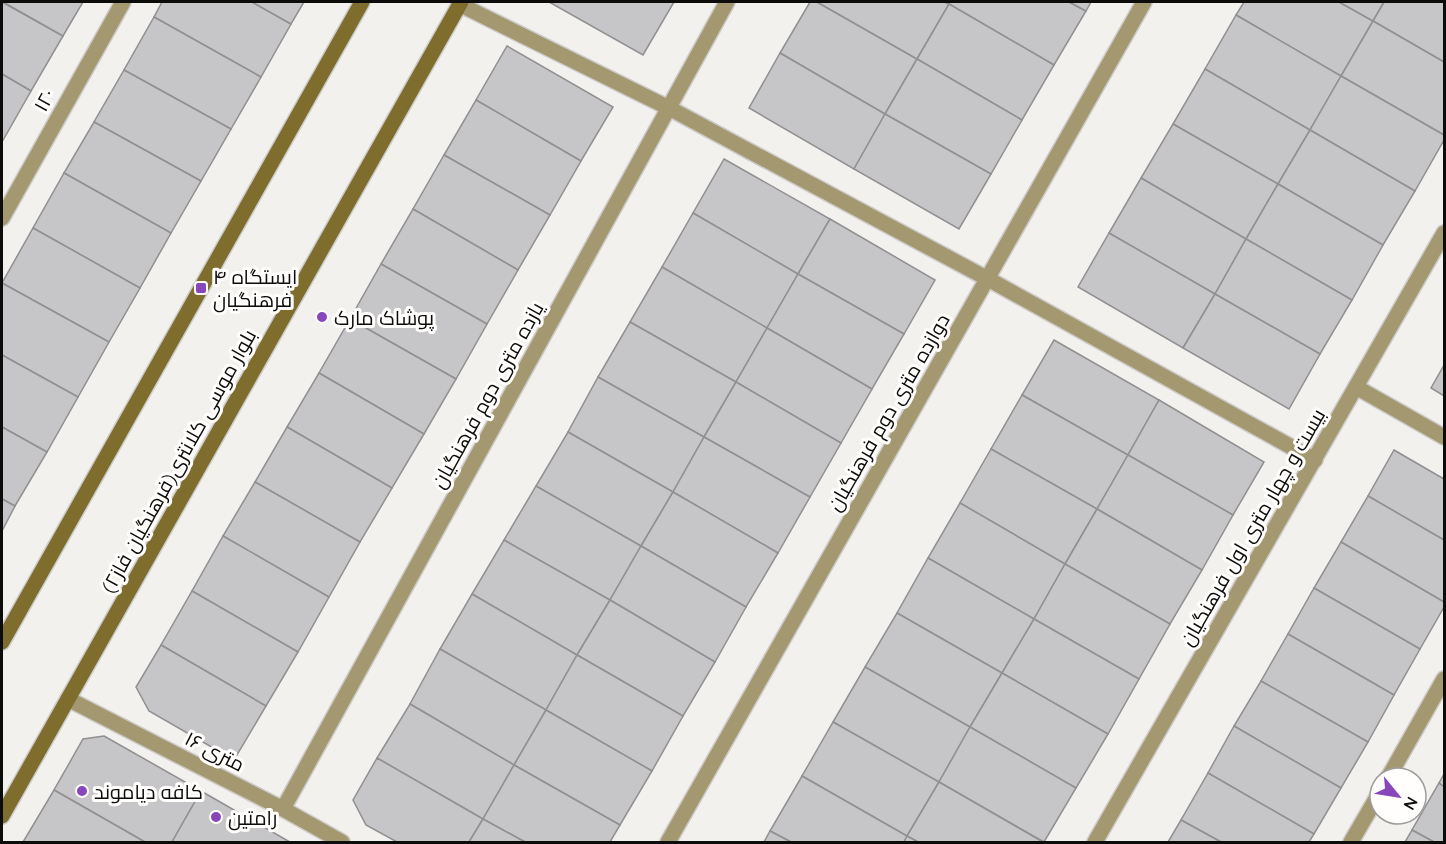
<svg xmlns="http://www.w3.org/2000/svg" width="1446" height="844" viewBox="0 0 1446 844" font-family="Quicksand,Cairo,sans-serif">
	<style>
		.building { fill: #c6c5c8; stroke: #918f92; stroke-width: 1.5 }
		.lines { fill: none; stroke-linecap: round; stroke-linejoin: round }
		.street-casing { stroke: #cdccca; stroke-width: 18 }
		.secondary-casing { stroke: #cdccca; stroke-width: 18 }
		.street { stroke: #a49870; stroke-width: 15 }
		.secondary { stroke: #7f6d2d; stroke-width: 15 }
		.poi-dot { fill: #8946bb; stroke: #fffefc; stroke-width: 2 }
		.labels { text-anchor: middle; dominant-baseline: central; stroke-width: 6; stroke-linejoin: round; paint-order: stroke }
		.street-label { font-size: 20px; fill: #0c0c0b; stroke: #fffefc }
		.poi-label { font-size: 20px; fill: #0c0c0b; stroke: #fffefc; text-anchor: start }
	</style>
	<rect width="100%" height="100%" fill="#f2f1ee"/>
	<g class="building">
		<polygon points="2,2 63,36 31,91 2,74"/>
		<polygon points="3,2 83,2 63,36"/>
		<polygon points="162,2 252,2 291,24 261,77 154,17"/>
		<polygon points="252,2 304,2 291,24"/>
		<polygon points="549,2 674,2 643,55"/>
		<polygon points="810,2 817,2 917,59 885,114 780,53"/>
		<polygon points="817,2 944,2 949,4 917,59"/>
		<polygon points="950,2 1069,2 1086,11 1054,65 949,4"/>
		<polygon points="1069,2 1091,2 1086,11"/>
		<polygon points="1244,2 1339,2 1373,21 1341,76 1236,15"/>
		<polygon points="1339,2 1384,2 1373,21"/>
		<polygon points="1384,2 1444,2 1444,62 1373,21"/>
		<polygon points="949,4 1054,65 1022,120 917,59"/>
		<polygon points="1236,15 1341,76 1310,130 1205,69"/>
		<polygon points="154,17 261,77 231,129 124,70"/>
		<polygon points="1373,21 1444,62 1444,135 1341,76"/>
		<polygon points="507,46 613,107 581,161 476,100"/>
		<polygon points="780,53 885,114 854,169 749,108"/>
		<polygon points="917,59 1022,120 991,174 885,114"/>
		<polygon points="1205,69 1310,130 1278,184 1173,124"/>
		<polygon points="124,70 231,129 201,181 94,122"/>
		<polygon points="2,74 31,91 2,142"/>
		<polygon points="1341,76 1444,135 1444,140 1415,191 1310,130"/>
		<polygon points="476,100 581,161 550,215 444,155"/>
		<polygon points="885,114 991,174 959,229 854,169"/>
		<polygon points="94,122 201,181 171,233 64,173"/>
		<polygon points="1173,124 1278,184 1246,239 1141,178"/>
		<polygon points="1310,130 1415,191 1383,245 1278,184"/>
		<polygon points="444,155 550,215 518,270 413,209"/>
		<polygon points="724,159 830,219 798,274 693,213"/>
		<polygon points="64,173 171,233 140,288 33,228"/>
		<polygon points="1141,178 1246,239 1215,294 1109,233"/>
		<polygon points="1278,184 1383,245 1352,300 1246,239"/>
		<polygon points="413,209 518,270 487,324 381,264"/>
		<polygon points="693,213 798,274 767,328 662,267"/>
		<polygon points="830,219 935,280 904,334 798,274"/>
		<polygon points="33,228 140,288 109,342 2,283"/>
		<polygon points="1109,233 1215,294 1183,348 1078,287"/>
		<polygon points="1246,239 1352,300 1320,354 1215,294"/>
		<polygon points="381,264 487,324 456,379 350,319"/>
		<polygon points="662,267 767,328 736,382 630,322"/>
		<polygon points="798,274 904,334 872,389 767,328"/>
		<polygon points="2,283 109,342 78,397 2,355"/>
		<polygon points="1215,294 1320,354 1289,409 1183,348"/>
		<polygon points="350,319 456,379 424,434 319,373"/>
		<polygon points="630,322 736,382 704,437 598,377"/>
		<polygon points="767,328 872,389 841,443 736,382"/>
		<polygon points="1054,340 1159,400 1128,455 1022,395"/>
		<polygon points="2,355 78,397 47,452 2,427"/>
		<polygon points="1444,365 1444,396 1431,388"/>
		<polygon points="319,373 424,434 392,488 287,427"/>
		<polygon points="598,377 704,437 673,492 568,432"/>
		<polygon points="736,382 841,443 810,497 704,437"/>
		<polygon points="1022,395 1128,455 1097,509 991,449"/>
		<polygon points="1159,400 1264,462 1233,515 1128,455"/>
		<polygon points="2,427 47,452 15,506 2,499"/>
		<polygon points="287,427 392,488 360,542 255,482"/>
		<polygon points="568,432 673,492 641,546 536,486"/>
		<polygon points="704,437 810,497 778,553 673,492"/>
		<polygon points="991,449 1097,509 1065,564 960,503"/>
		<polygon points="1394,450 1444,479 1444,540 1368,496"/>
		<polygon points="1128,455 1233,515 1202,570 1097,509"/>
		<polygon points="255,482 360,542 329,597 223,536"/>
		<polygon points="536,486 641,546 610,600 504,540"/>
		<polygon points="673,492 778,553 746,607 641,546"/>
		<polygon points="1368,496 1444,540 1444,602 1341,542"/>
		<polygon points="2,499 15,506 2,531"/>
		<polygon points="960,503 1065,564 1034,619 928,558"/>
		<polygon points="1097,509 1202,570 1170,624 1065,564"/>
		<polygon points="223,536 329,597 298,652 192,591"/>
		<polygon points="504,540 610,600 577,655 472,594"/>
		<polygon points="1341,542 1444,602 1444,607 1420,649 1314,588"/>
		<polygon points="641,546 746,607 715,662 610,600"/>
		<polygon points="928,558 1034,619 1002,673 897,613"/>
		<polygon points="1065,564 1170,624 1139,679 1034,619"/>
		<polygon points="1314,588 1420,649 1394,695 1288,634"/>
		<polygon points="192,591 298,652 266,706 161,645"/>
		<polygon points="472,594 577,655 546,710 440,649"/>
		<polygon points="610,600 715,662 683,716 577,655"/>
		<polygon points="897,613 1002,673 970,727 865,667"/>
		<polygon points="1034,619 1139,679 1108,734 1002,673"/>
		<polygon points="1288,634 1394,695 1368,742 1261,681"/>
		<polygon points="161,645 266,706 234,760 149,711 136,687"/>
		<polygon points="440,649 546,710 514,765 410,704"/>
		<polygon points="577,655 683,716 652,771 546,710"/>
		<polygon points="865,667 970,727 939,782 833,722"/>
		<polygon points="1002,673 1108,734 1076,788 970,727"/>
		<polygon points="1261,681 1368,742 1341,788 1234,726"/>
		<polygon points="410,704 514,765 483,819 377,758"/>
		<polygon points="546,710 652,771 620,825 514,765"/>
		<polygon points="833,722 939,782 907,836 802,776"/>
		<polygon points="1234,726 1341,788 1314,834 1208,773"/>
		<polygon points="970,727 1076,788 1044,842 939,782"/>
		<polygon points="104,736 201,791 172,842 145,842 54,790 83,739"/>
		<polygon points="377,758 483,819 469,842 397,842 366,825 353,800"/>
		<polygon points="514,765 620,825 610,842 525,842 483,819"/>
		<polygon points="1208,773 1314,834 1309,842 1221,842 1181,820"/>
		<polygon points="1444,774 1444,787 1439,783"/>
		<polygon points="802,776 907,836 904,842 791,842 770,831"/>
		<polygon points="939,782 1043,842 918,842 907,836"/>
		<polygon points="1439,783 1444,787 1444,842 1434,842 1412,830"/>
		<polygon points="54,790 145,842 23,842"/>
		<polygon points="201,791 290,842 172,842"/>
		<polygon points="483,819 525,842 469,842"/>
		<polygon points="1181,820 1221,842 1168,842"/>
		<polygon points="1412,830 1434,842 1405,842"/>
		<polygon points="770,831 791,842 764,842"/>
		<polygon points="907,836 918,842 904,842"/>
	</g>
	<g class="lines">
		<g class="street-casing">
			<g id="street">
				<polyline points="459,4 669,108 988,279 1315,460"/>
				<polyline points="2,218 123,2"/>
				<polyline points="1356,387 1444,437"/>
				<polyline points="68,699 283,809 342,842"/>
				<polyline points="1388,778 1444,679"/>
				<polyline points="283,809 727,2"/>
				<polyline points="668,842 1144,2"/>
				<polyline points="1095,842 1444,233"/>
				<polyline points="1351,842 1380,792"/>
			</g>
		</g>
		<g class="secondary-casing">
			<g id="secondary">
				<polyline points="2,642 362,2"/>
				<polyline points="2,816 461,2"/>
			</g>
		</g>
		<use href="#street" class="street"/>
		<use href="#secondary" class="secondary"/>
	</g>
	<g class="poi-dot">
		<rect x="195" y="282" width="12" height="12" rx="3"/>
		<circle cx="322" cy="317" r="6"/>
		<circle cx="82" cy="791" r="6"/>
		<circle cx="216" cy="817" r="6"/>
	</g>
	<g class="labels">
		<g class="street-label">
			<text transform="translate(44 100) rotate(-61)">۱۲۰</text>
			<text transform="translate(487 395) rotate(-61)">یازده متری دوم فرهنگیان</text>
			<text transform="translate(888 412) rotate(-60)">دوازده متری دوم فرهنگیان</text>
			<text transform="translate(178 461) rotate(-61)">بلوار موسی کلانتری(فرهنگیان فاز۲)</text>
			<text transform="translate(1252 527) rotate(-60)">بیست و چهار متری اول فرهنگیان</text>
			<text transform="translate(215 751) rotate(27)">۱۶ متری</text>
		</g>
		<g class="poi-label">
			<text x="213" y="276">ایستگاه ۴<tspan x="213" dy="23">فرهنگیان</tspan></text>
			<text x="334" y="317">پوشاک مارک</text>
			<text x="94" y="791">کافه دیاموند</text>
			<text x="228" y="817">رامتین</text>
		</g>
	</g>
	<rect width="1446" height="844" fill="none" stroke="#0c0c0b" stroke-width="6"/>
	<g transform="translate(1398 796) rotate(120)"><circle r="28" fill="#fffefc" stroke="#9e9d9c" stroke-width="1.5"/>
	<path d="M0-4.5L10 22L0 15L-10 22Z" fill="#8946bb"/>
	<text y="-9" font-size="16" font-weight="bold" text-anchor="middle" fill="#0c0c0b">N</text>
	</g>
</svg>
